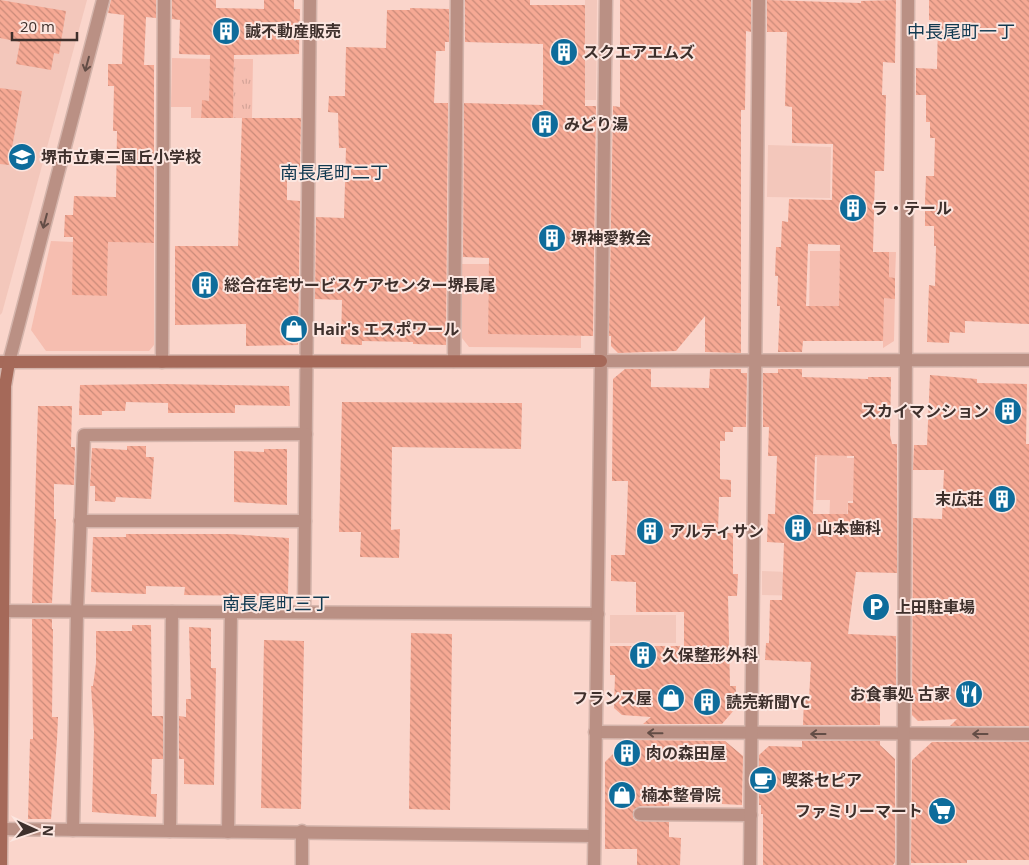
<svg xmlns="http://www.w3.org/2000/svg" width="1029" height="865" viewBox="0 0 1029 865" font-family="'Open Sans','Noto Sans JP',sans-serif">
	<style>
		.built { fill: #f3c7bb }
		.grass { fill: url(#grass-tufts) }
		.green { fill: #f6beb0 }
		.building { fill: url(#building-back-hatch); fill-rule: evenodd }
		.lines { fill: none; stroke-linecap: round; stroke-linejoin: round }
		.street-casing { stroke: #d4b4ab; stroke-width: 15 }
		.secondary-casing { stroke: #d4b4ab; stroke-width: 15 }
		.street { stroke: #ba9084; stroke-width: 12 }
		.secondary { stroke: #a56959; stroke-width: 12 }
		.oneway { stroke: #634d46 }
		.labels { text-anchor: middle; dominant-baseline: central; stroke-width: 4; stroke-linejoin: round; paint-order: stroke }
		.poi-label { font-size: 16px; font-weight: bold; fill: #3e302c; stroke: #fce6e0; text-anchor: start }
		.neighbourhood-label { font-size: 18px; fill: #113950; stroke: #fce6e0 }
	</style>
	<defs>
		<pattern id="grass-tufts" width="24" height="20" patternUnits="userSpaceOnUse" patternTransform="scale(1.25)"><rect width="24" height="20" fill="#f6beb0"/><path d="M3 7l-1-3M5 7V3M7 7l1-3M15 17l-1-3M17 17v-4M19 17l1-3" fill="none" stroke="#d4a498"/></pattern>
		<pattern id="building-back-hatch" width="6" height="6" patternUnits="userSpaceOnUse" patternTransform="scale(1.25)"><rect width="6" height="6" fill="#f6a994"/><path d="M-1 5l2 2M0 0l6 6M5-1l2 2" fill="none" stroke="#c98a79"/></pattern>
	</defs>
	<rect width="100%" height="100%" fill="#fad5cb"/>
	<g class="built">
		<polygon points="0,0 87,0 2,313 0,315"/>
		<polygon points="585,0 597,0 596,100 585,100"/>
		<polygon points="768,145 831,147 830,198 767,197"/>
		<polygon points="762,571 813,573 809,596 762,595"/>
		<rect x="610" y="615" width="66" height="28"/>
	</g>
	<polygon class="grass" points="234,59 253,59 252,118 225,118 233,104"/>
	<g class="green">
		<polygon points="172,58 210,59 209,101 202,101 201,118 191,118 191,107 171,107"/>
		<polygon points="51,241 74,242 72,295 107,296 108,242 154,243 154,345 149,351 46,351 31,330"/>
		<polygon points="810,251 840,251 839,306 809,318"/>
		<polygon points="889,252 896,252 895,278 888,277 895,292 894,341 883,348 883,317 872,310"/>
		<polygon points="462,264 530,264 530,277 489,277 488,334 581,336 581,348 469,347 462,338"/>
		<polygon points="815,431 848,433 847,458 861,458 853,501 848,501 847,528 829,529 830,500 816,500 817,457 814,457"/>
	</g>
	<g class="building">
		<polygon points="0,0 66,11 59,54 54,53 51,70 16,64 20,42 0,38"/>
		<polygon points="111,0 156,0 156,18 146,17 144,65 154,65 154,243 108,242 107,296 72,295 73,237 64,237 65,215 73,215 74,196 116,197 117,131 113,131 114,86 108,86 108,64 122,64 124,15 108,13"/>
		<polygon points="172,0 216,0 216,8 264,9 264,0 294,0 294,9 300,9 299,54 234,55 233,118 201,118 202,100 209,101 210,55 179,54 180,20 172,19"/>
		<polygon points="465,0 530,0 530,5 585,5 585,106 596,106 593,336 488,334 489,258 463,257 464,103 543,105 543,44 465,42"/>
		<polygon points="620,0 751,0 751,32 746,31 745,110 741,110 741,353 705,352 705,316 676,351 618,353 611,346 611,336 609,336 613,106 620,107"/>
		<path d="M767,0L861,3V1L896,0L895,63L883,62L882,95H886L884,171H875L873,252H889V277L895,278V299L884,298L883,341H803L802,352H778L780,306H777L778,276H775L776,247H781L782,221L788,222L789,199L832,200L833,144L792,143V107L785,106L787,32H767ZM808,244L840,245L839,306H806Z"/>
		<polygon points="929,0 1029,0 1029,324 965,321 965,333 950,332 949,343 927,342 929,285 935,286 936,246 934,246 934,226 925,226 925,201 926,176 934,176 935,138 930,138 930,122 926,122 926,95 916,95 916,68 937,69 938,21 929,20"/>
		<polygon points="410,8 449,9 449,42 445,42 445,51 436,51 434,103 448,103 446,345 413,344 413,342 362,341 362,345 341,344 342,300 315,299 316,217 344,218 346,148 339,148 338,113 328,112 329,96 345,96 346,47 386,48 387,10 410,10"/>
		<polygon points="0,88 22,91 9,165 0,164"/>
		<polygon points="242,118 301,118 300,167 287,167 287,200 300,201 298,345 246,346 246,324 175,325 175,246 238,246"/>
		<polygon points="625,369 651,369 651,387 709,388 710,369 741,369 741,373 747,373 746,427 733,427 733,432 725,432 725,441 720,441 720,479 731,480 731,497 719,497 718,533 733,533 733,574 738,574 737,596 728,596 730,686 736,686 735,709 722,724 643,724 651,717 622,715 614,708 615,675 610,675 610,646 684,646 684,612 636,612 636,582 611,581 611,555 625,555 627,517 628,481 612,481 613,379"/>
		<path d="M778,369H802V377L868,379V377H891L890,435L892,444H897V573L856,572L848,634L896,636V700L880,685V725H803L804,699H809L811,662L765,660L766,643H769L770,600H782L784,543L767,542L768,514H775L777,456H768L769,427H763V373H778ZM815,455L854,456L853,503H848V514H813Z"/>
		<polygon points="930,375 977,379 977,383 1027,384 1026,444 1029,444 1029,726 950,726 957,719 918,721 912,715 913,518 942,519 944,470 913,470 914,445 927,445"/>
		<polygon points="162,384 289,386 290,406 235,405 235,413 168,413 168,403 126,402 125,411 102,411 102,415 79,415 80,385"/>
		<polygon points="342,402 522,403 521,449 392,447 391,530 400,529 399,558 360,557 361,532 339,532"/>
		<polygon points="38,406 72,406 71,447 75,447 74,485 54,484 54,519 56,519 52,603 32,603"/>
		<polygon points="127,446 146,446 146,457 154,457 151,499 116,497 115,502 95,501 95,486 90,486 92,448 127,450"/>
		<polygon points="264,449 287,449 287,505 234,502 234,451 264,452"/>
		<polygon points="126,534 230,534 289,538 288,594 259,593 259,596 184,595 185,587 146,586 146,594 91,592 93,537 126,537"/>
		<polygon points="32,619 52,619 52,629 53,629 52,717 58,717 57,740 51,819 28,819 30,739 33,739"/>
		<polygon points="132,625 151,625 152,716 163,716 163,759 152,759 151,794 157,794 156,817 92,812 94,731 91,686 93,686 96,663 96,631 132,631"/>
		<polygon points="189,627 211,628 211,668 216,668 214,785 184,784 184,759 179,759 179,716 186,717 186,699 191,699"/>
		<polygon points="411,633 452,634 450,810 409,809"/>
		<polygon points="264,640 304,641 301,809 261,808"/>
		<polygon points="627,740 725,741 743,756 742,805 722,804 722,800 669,800 669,806 640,806 633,810 633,818 636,821 669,822 669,837 681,838 680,865 637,865 637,849 605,849 605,762"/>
		<polygon points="802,741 880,741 880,745 895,759 895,862 893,865 763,865 763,814 761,814 761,805 759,805 759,755 769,746 802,747"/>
		<polygon points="932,742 1029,742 1029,860 967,860 967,863 911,863 912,760"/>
	</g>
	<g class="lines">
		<g class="street-casing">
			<g id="street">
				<polyline points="454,361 457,0"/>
				<polyline points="601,361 1029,360"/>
				<polyline points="9,362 103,0"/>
				<polyline points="162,362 164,0"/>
				<polyline points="80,521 305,521"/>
				<polyline points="0,611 598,614"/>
				<polyline points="304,612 310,0"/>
				<polyline points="595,732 1029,734"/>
				<polyline points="640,814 751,815"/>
				<polyline points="0,829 594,836"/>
				<polyline points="73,830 77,612 84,435 306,434"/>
				<polyline points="170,831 172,612"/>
				<polyline points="228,832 231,612"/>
				<polyline points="302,865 302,831"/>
				<polyline points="594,865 606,0"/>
				<polyline points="750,865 759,0"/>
				<polyline points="903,865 908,0"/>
			</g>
		</g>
		<g class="secondary-casing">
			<g id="secondary">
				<polyline points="0,362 601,361"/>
				<polyline points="1,865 5,386 9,362"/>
			</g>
		</g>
		<use href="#street" class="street"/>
		<use href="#secondary" class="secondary"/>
	</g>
	<defs><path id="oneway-shaft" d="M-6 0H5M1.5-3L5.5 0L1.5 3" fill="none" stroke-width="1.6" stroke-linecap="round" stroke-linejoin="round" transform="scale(1.25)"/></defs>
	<g class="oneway">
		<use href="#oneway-shaft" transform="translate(87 64) rotate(105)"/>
		<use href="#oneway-shaft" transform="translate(45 221) rotate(105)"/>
		<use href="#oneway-shaft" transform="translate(655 733) rotate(-179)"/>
		<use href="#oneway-shaft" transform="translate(818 734) rotate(180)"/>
		<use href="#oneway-shaft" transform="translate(980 734) rotate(-180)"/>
	</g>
	<defs>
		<g id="building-disc" transform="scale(1.4375)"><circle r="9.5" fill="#0e6c9b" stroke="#fce6e0"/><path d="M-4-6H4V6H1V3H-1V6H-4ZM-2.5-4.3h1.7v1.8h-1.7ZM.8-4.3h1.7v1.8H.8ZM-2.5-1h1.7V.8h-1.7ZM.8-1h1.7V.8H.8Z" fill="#fff"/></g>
		<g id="school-disc" transform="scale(1.4375)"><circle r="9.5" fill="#0e6c9b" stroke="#fce6e0"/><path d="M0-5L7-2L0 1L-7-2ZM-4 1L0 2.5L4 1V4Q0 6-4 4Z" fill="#fff"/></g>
		<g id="shop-disc" transform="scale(1.4375)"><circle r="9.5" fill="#0e6c9b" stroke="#fce6e0"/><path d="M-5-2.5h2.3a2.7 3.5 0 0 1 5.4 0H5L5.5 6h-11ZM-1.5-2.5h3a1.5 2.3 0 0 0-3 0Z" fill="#fff"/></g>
		<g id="parking-disc" transform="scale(1.4375)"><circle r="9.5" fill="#0e6c9b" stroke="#fce6e0"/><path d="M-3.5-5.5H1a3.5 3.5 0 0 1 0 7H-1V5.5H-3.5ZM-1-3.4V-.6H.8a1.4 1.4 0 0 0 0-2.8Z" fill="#fff"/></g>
		<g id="restaurant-disc" transform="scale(1.4375)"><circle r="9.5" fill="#0e6c9b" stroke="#fce6e0"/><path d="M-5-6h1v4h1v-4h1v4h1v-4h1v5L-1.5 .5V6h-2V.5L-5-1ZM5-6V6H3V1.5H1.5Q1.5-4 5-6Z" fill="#fff"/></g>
		<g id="cafe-disc" transform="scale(1.4375)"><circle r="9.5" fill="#0e6c9b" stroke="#fce6e0"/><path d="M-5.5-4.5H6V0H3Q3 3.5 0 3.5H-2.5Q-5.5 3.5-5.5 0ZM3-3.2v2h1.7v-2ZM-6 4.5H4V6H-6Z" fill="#fff"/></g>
		<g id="supermarket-disc" transform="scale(1.4375)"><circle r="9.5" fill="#0e6c9b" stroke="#fce6e0"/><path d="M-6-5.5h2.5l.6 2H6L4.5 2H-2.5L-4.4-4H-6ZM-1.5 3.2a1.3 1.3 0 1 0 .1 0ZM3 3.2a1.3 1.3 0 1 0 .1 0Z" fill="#fff"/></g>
	</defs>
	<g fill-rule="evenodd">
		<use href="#building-disc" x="226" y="31"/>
		<use href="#building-disc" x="564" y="52"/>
		<use href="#building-disc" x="545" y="124"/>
		<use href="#school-disc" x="22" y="157"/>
		<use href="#building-disc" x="853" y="208"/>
		<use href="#building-disc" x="552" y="238"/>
		<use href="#building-disc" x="205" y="285"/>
		<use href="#shop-disc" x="294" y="329"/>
		<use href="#building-disc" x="1008" y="411"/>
		<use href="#building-disc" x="1002" y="499"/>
		<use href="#building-disc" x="798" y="528"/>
		<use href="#building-disc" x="650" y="531"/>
		<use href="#parking-disc" x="876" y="607"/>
		<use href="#building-disc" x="643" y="655"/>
		<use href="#restaurant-disc" x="969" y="694"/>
		<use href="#shop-disc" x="671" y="698"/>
		<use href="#building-disc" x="707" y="702"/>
		<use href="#building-disc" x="627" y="753"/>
		<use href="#cafe-disc" x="763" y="780"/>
		<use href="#shop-disc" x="622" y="795"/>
		<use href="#supermarket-disc" x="942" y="811"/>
	</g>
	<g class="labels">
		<g class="poi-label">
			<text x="245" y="31">誠不動産販売</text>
			<text x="583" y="52">スクエアエムズ</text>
			<text x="564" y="124">みどり湯</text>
			<text x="41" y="157">堺市立東三国丘小学校</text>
			<text x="872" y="208">ラ・テール</text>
			<text x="571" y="238">堺神愛教会</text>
			<text x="224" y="285">総合在宅サービスケアセンター堺長尾</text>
			<text x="313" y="329">Hair's エスポワール</text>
			<text x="989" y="411" text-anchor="end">スカイマンション</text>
			<text x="983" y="499" text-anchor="end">末広荘</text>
			<text x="817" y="528">山本歯科</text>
			<text x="669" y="531">アルティサン</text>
			<text x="895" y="607">上田駐車場</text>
			<text x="662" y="655">久保整形外科</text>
			<text x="950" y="694" text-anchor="end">お食事処 古家</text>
			<text x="652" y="698" text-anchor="end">フランス屋</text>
			<text x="726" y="702">読売新聞YC</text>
			<text x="646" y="753">肉の森田屋</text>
			<text x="782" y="780">喫茶セピア</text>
			<text x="641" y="795">楠本整骨院</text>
			<text x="923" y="811" text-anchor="end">ファミリーマート</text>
		</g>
		<g class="neighbourhood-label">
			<text x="961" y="31">中長尾町一丁</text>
			<text x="334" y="172">南長尾町二丁</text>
			<text x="276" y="603">南長尾町三丁</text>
		</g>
	</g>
	<g transform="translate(35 830) rotate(93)" stroke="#fce6e0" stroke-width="4" paint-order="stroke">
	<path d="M0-4L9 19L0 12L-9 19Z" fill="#3e302c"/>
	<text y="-8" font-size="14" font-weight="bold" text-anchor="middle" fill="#3e302c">N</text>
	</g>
	<path d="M12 32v8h65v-8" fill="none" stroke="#3e302c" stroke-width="2.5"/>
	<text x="20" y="32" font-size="15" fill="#3e302c" stroke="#fce6e0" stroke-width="4" paint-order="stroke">20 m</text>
</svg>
